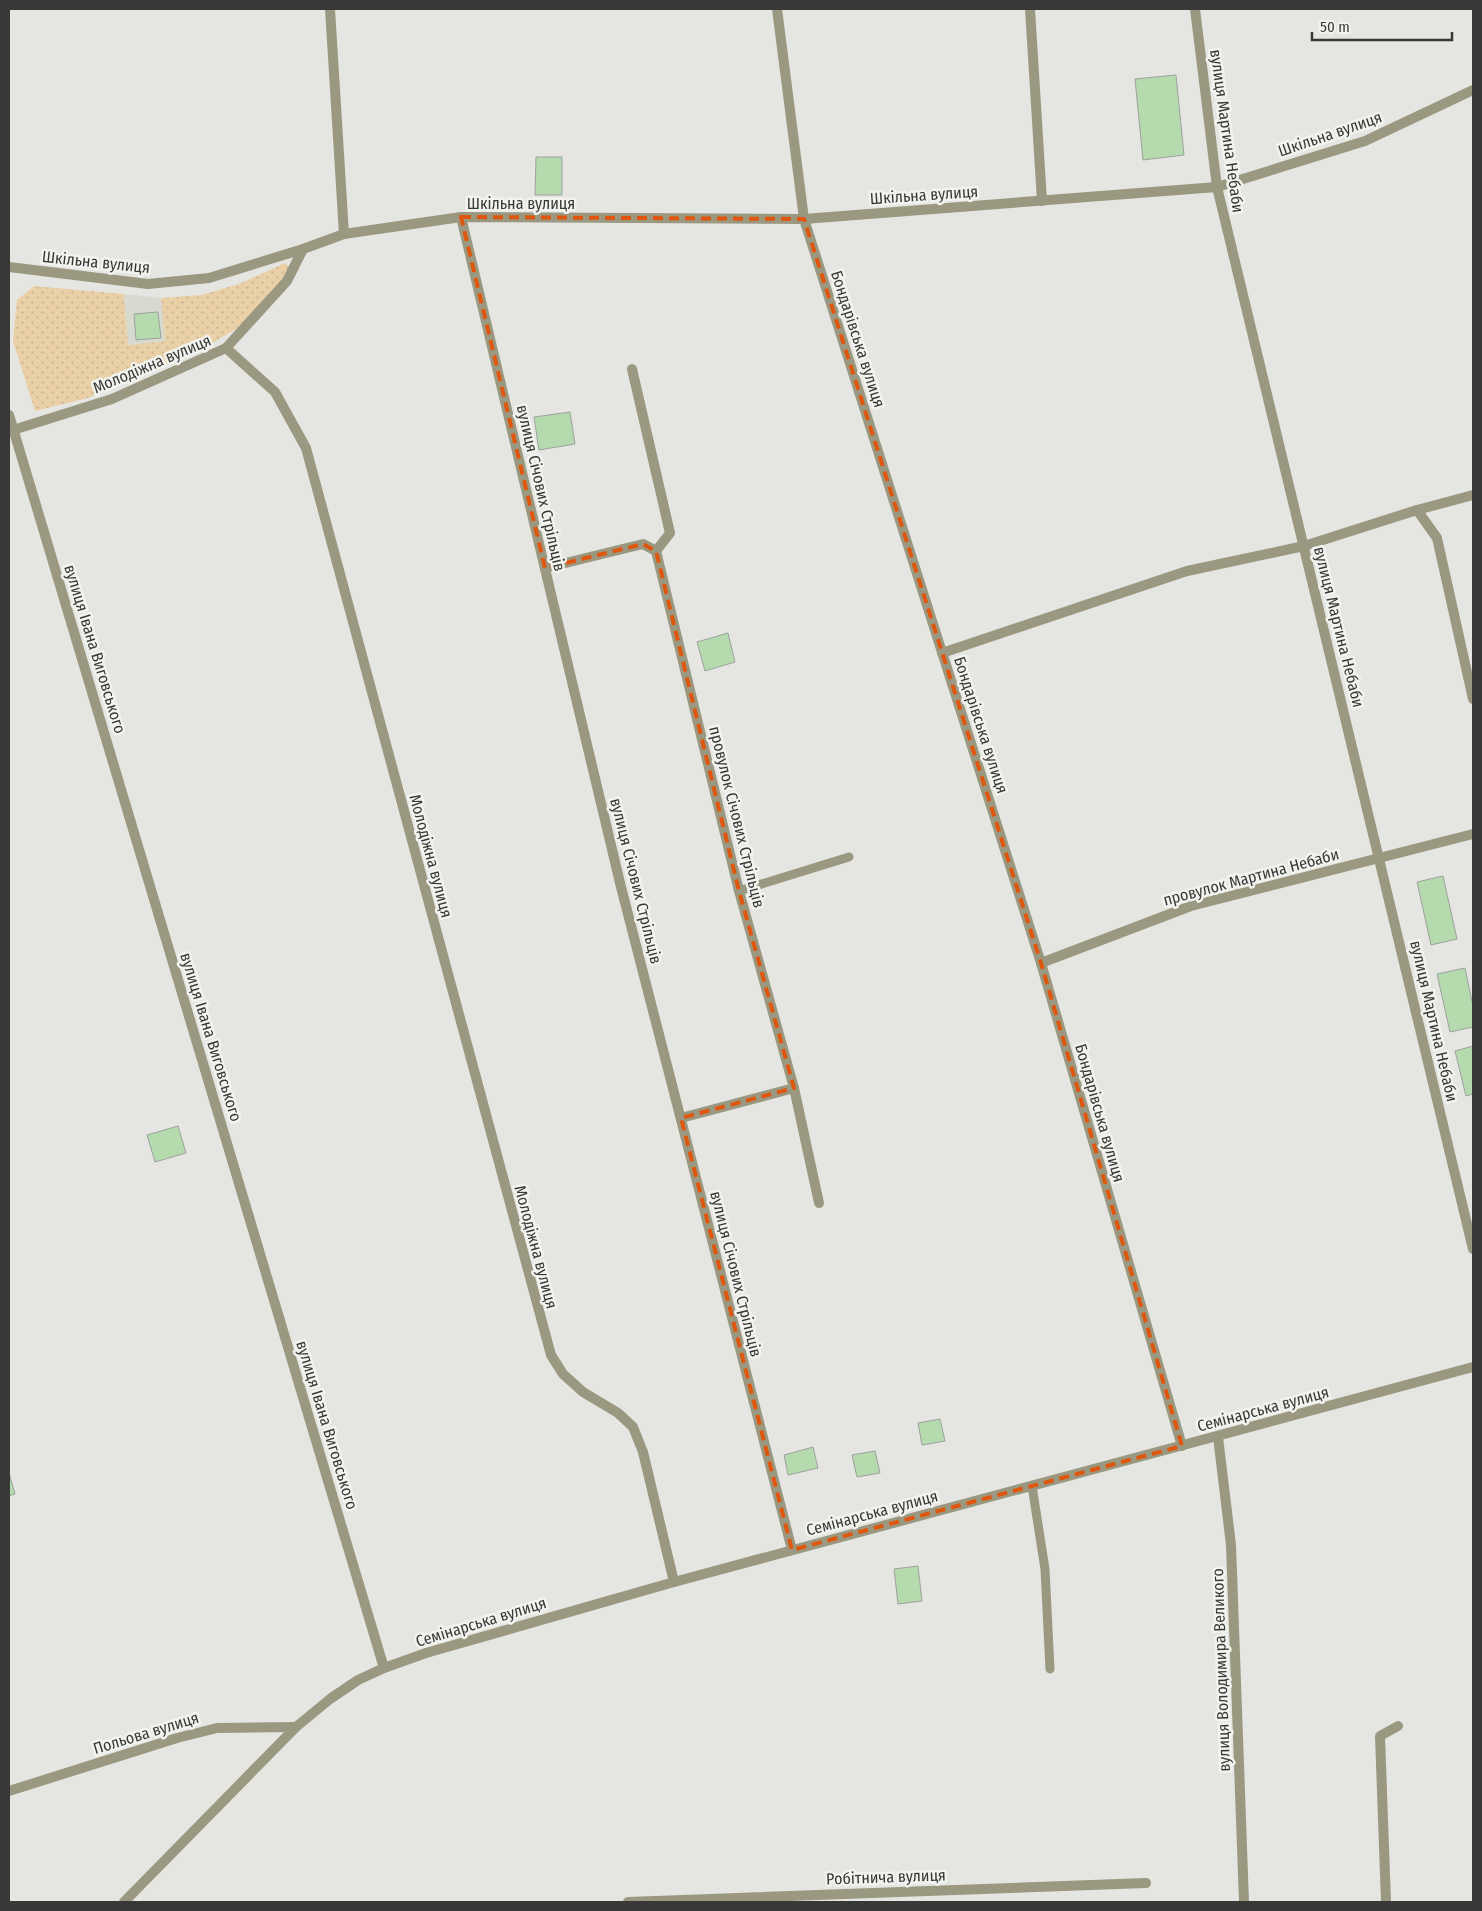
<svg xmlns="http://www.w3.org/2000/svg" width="1482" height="1911" viewBox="0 0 1482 1911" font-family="'Fira Sans Condensed',sans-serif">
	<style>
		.built { fill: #d7dacf }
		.grass { fill: url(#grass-dots) }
		.building { fill: #b5daae; stroke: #9ea19e }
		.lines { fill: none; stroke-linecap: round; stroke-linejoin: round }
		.service { stroke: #9b9881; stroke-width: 9 }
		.minor { stroke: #9b9881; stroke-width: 10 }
		.tertiary { stroke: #9b9881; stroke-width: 10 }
		.marked { fill: none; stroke: #df570e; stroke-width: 4; stroke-dasharray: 10 6; stroke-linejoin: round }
		.labels { text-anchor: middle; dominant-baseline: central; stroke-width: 5; stroke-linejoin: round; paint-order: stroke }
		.street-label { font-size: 16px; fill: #383937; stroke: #f2f3ef }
	</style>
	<defs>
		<pattern id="grass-dots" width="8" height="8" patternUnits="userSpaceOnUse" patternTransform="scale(1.25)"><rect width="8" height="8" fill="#ead0a7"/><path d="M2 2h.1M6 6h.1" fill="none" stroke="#c9b390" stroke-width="1.8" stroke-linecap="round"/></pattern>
	</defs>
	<rect width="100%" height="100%" fill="#e5e6e2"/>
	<polygon class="built" points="124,294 161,298 165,341 128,345"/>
	<polygon class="grass" points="285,263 291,269 274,294 236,329 206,347 88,398 35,411 13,341 17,300 34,286 124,294 128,345 165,341 161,298 201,295 239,284"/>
	<g class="building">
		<polygon points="1176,75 1184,155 1143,160 1135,79"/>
		<polygon points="536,157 562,157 562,195 535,195"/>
		<polygon points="158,312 161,338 136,340 134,314"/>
		<polygon points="570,412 575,444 539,450 534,417"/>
		<polygon points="728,633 735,662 705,671 697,642"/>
		<polygon points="1443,876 1457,939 1431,945 1417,882"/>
		<polygon points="1465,968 1473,1006 1473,1027 1450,1032 1437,974"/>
		<polygon points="1473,1046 1473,1094 1466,1096 1455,1051"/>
		<polygon points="178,1126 186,1153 155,1162 147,1135"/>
		<polygon points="940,1419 945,1441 922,1445 918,1423"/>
		<polygon points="813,1447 818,1468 788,1475 784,1455"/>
		<polygon points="875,1451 880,1473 857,1477 852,1455"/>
		<polygon points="9,1473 15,1494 9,1496"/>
		<polygon points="918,1566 922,1601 898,1604 894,1569"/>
	</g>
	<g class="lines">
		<g class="service">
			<polyline points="739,891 849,857"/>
			<polyline points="1032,1486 1045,1569 1050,1669"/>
		</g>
		<g class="minor">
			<polyline points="330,9 344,234"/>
			<polyline points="777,9 804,219 1041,963 1182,1446"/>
			<polyline points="1030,9 1042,201"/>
			<polyline points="1195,9 1217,187 1473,1249"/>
			<polyline points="461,217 621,887 792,1550"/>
			<polyline points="9,267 148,284 209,278 303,249 344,234 461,217 804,219 1217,187 1365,141 1473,90"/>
			<polyline points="226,348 275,392 306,448 551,1355 563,1374 583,1392 618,1413 633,1427 643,1452 674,1582"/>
			<polyline points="632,369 670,533 656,551"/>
			<polyline points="13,430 112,399 226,348 287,281 303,249"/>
			<polyline points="1417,510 1437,538 1473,699"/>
			<polyline points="545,568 643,544 656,551 739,891 794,1088 681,1118"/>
			<polyline points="942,653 1187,571 1304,546 1417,510 1473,495"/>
			<polyline points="1041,963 1191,906 1473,834"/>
			<polyline points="794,1088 819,1203"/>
			<polyline points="1218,1437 1231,1545 1244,1902"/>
			<polyline points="9,1791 177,1738 217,1728 296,1727"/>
			<polyline points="628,1902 1146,1883"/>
			<polyline points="1386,1902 1380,1736 1398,1726"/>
		</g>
		<g class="tertiary">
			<polyline points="9,415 384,1668"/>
			<polyline points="124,1902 296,1727 330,1699 358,1680 384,1668 426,1653 674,1582 1473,1367"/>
		</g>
	</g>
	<path class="marked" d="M461,217L804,219L1041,963L1182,1446L792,1550L681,1118L794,1088L739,891L656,551L643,544L545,568Z"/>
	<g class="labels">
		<g class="street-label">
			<text transform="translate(1227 131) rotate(82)">вулиця Мартина Небаби</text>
			<text transform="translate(1330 134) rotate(-19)">Шкільна вулиця</text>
			<text transform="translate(924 195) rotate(-4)">Шкільна вулиця</text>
			<text x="521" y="203">Шкільна вулиця</text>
			<text transform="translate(96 262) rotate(6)">Шкільна вулиця</text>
			<text transform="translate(858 339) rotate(72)">Бондарівська вулиця</text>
			<text transform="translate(152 364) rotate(-23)">Молодіжна вулиця</text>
			<text transform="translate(541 488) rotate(77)">вулиця Січових Стрільців</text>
			<text transform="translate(1339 627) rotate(76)">вулиця Мартина Небаби</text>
			<text transform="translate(95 649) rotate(73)">вулиця Івана Виговського</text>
			<text transform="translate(981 725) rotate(72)">Бондарівська вулиця</text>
			<text transform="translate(737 817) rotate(76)">провулок Січових Стрільців</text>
			<text transform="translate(431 856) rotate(75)">Молодіжна вулиця</text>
			<text transform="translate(1251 877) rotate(-15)">провулок Мартина Небаби</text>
			<text transform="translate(636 881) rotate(76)">вулиця Січових Стрільців</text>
			<text transform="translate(1434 1021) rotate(77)">вулиця Мартина Небаби</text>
			<text transform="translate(211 1037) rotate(73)">вулиця Івана Виговського</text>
			<text transform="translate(1100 1113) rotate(74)">Бондарівська вулиця</text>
			<text transform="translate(536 1247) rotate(75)">Молодіжна вулиця</text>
			<text transform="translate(736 1274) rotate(76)">вулиця Січових Стрільців</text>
			<text transform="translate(1263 1409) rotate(-15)">Семінарська вулиця</text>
			<text transform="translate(327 1425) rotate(73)">вулиця Івана Виговського</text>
			<text transform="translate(872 1513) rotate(-15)">Семінарська вулиця</text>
			<text transform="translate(481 1622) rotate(-17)">Семінарська вулиця</text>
			<text transform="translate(1221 1670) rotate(-92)">вулиця Володимира Великого</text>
			<text transform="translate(146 1733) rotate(-17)">Польова вулиця</text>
			<text transform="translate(886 1877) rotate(-2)">Робітнича вулиця</text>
		</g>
	</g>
	<rect width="1482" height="1911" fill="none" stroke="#383937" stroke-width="20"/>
	<path d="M1312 32v8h140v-8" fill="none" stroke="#383937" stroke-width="2.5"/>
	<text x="1320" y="32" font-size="15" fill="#383937" stroke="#f2f3ef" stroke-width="4" paint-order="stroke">50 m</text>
</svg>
